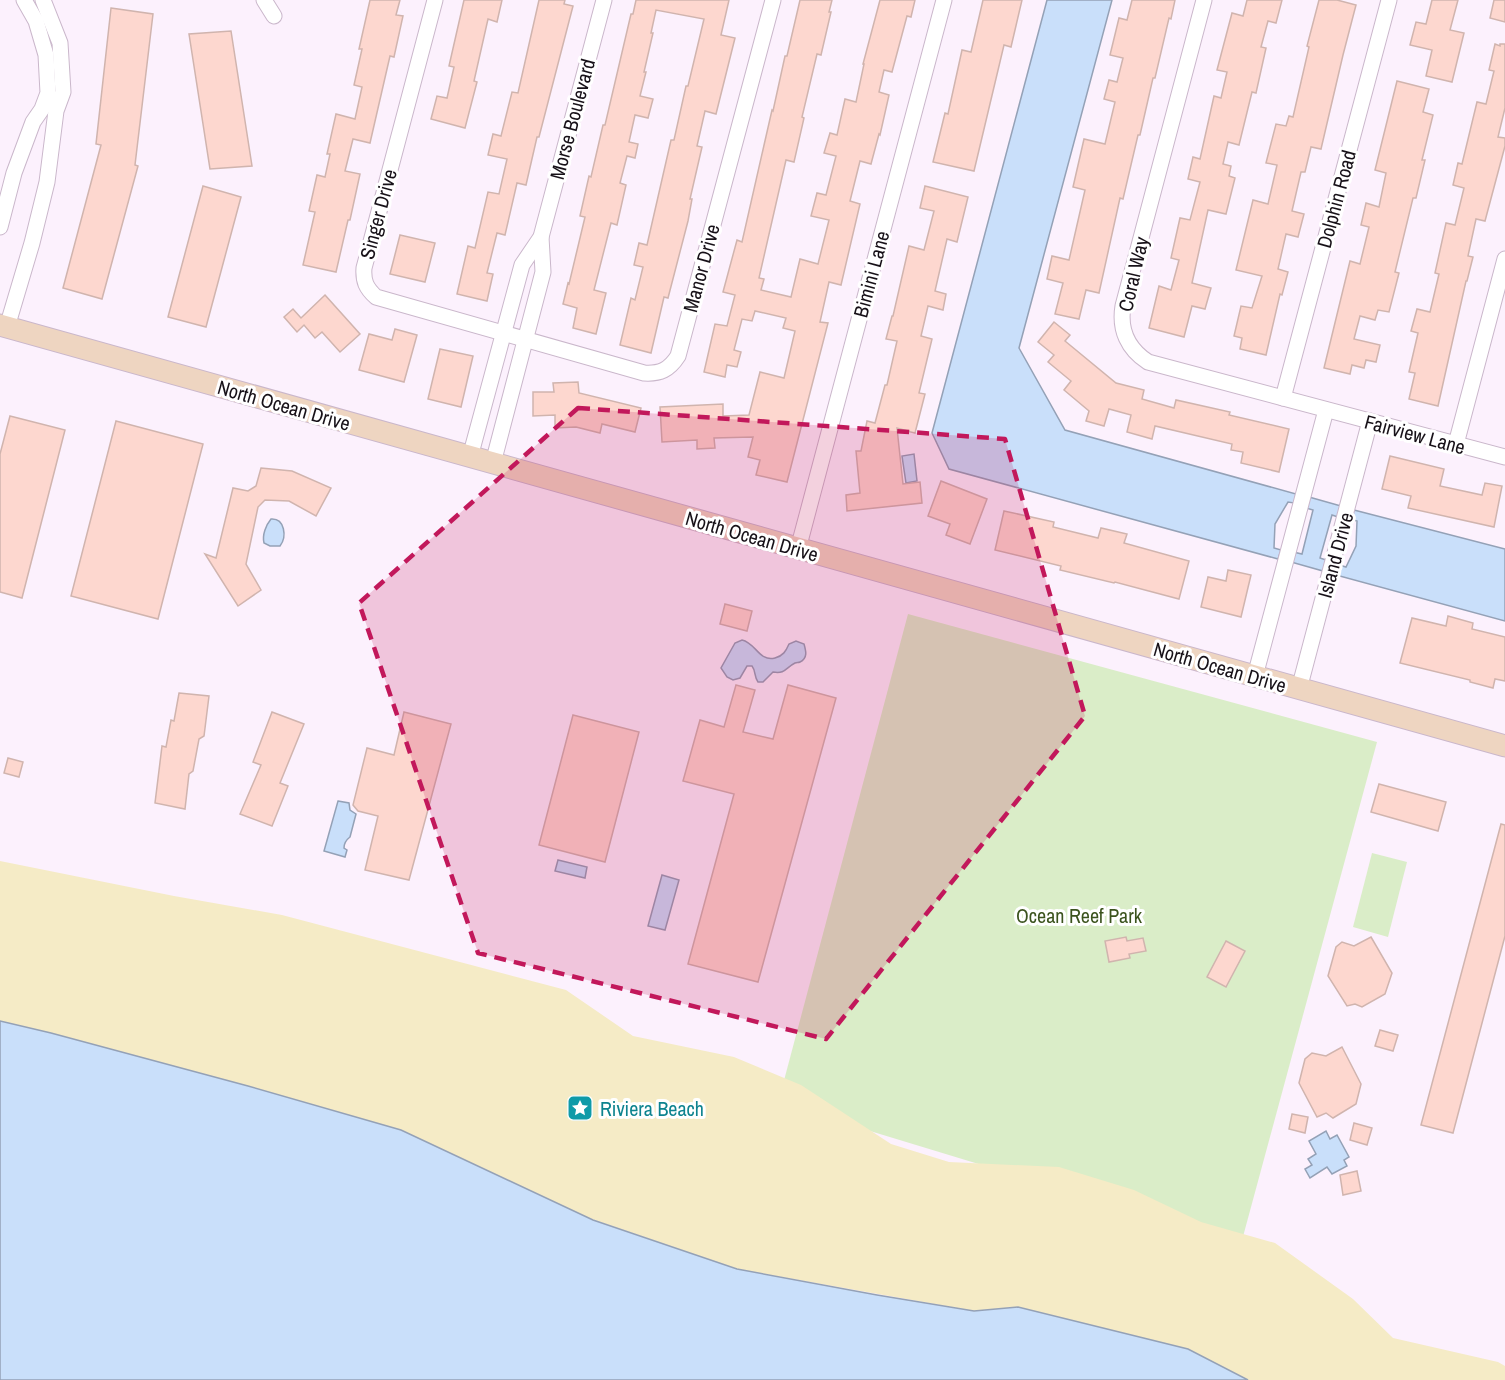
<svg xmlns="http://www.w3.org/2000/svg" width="1505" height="1380" viewBox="0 0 1505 1380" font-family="'Archivo Narrow',sans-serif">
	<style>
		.green { fill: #daedc8 }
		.sand { fill: #f5ebc6 }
		.water { fill: #c9dffa; stroke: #94a1b6; stroke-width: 1.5 }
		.building { fill: #fdd7cf; stroke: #d0b4ae; stroke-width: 1.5 }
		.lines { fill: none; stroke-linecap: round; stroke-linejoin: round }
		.minor-casing { stroke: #cab7cb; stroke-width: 17 }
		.secondary-casing { stroke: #cab7cb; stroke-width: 23 }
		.minor { stroke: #fff; stroke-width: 15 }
		.secondary { stroke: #eed5c1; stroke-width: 21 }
		.marked { fill: #c2185b; fill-opacity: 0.2; stroke: #c2185b; stroke-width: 4.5; stroke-dasharray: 12 8; stroke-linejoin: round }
		.labels { text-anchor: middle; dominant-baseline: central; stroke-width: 6; stroke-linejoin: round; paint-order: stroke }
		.street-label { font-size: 20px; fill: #171118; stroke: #fff }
		.park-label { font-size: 20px; fill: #3b531d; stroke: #fff }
		.culture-label { font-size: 20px; fill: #0d838f; stroke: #fff; text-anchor: start }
	</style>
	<rect width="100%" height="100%" fill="#fcf1fd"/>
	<g class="green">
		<polygon points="908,614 1377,742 1241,1244 778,1103"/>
		<polygon points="1372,853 1407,862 1388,937 1353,927"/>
	</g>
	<polygon class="sand" points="0,861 174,896 282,915 566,990 633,1036 734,1057 801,1085 891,1144 949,1162 1059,1167 1134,1190 1201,1222 1275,1243 1353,1299 1393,1338 1498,1362 1505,1366 1505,1380 1248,1380 1188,1349 1018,1307 974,1311 737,1269 51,1033 0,1021"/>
	<g class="water">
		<polygon points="1047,0 1112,0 1019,348 1065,430 1296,494 1294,503 1288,502 1275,524 1274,548 1281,550 1278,559 949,469 932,433"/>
		<polygon points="914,454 917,481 906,483 902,456"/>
		<polygon points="1309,497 1341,506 1338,517 1332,515 1320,558 1326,560 1323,571 1291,562 1293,552 1302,554 1313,510 1306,508"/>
		<polygon points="1354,510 1505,549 1505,621 1336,575 1339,565 1346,567 1356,546 1357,521 1351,519"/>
		<path d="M271,519C285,518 287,537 280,546H270L264,543C262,535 266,525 271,519Z"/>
		<path d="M742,640C756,643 759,662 775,658C783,656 786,651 789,644L796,641L804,644C806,651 808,658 800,662C798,663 797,662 795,663C785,668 786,674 773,672L763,682H758C754,677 756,671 752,666H747L740,678L733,680L727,677L721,668L735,643Z"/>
		<path d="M338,801L349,803L350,810L356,814L350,837C346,840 344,843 344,848L347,850L345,857L324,851Z"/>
		<polygon points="558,860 587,867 585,878 555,871"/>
		<polygon points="662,875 679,880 665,930 648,926"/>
		<polygon points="0,1021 51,1033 248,1086 401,1130 593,1220 737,1269 877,1295 974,1311 1018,1307 1188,1349 1248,1380 0,1380"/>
		<polygon points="1326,1131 1330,1139 1337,1135 1349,1157 1344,1160 1347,1166 1332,1174 1327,1167 1310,1178 1305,1169 1312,1165 1308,1159 1316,1154 1309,1141"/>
	</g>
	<g class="building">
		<polygon points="370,0 400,0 396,15 403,16 394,57 390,56 370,143 353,139 345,171 360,174 350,220 348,220 336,272 303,265 315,212 309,211 317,175 325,177 330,154 327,154 336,114 355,119 362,87 354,85 362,49 359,49"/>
		<polygon points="464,0 502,0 497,22 488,19 474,81 477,82 465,128 431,119 437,96 447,98 454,67 449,66"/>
		<polygon points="539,0 565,0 564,4 573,6 539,137 537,137 526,185 517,183 505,235 497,233 487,273 493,274 487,301 457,294 468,246 475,248 488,192 499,194 507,159 488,155 493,134 501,136 512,92 518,93"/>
		<polygon points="636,0 729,0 721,35 735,38 716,114 705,111 697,146 702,147 690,199 692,199 688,221 668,298 664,297 651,353 620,345 631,298 635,300 643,267 634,265 639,243 647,245 671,140 674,140 686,86 688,86 704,19 656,10 651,33 653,33 644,72 646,72 640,96 653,99 648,118 635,115 629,142 638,144 635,158 627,156 620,183 626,185 617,225 611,223 594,290 606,293 596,334 573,328 577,308 563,304 568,283 569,284 585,217 580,216 589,176 591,177 603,125 605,125 631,14 633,14"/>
		<polygon points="800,0 832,0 829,12 831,12 821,55 817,54 802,117 804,118 794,162 786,160 759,278 764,279 761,290 791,297 800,259 818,264 829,220 811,216 817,193 826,195 836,156 824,153 830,133 837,135 845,99 856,102 864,64 863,64 880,0 915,0 911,17 907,16 892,72 884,70 879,92 889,95 880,135 879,134 871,164 860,161 850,201 860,204 841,285 829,282 820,322 828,323 787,482 756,475 760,460 748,457 753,437 714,438 715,448 697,449 697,440 662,442 660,407 723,404 723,416 749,415 760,372 784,378 795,331 783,328 786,318 755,311 752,321 742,319 734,350 741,352 737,367 727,365 725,377 704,372 715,324 727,326 735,295 723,292 737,240 742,242 772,110 773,111 785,56 787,56"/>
		<polygon points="983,0 1022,0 1011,47 1004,45 974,171 933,162 945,113 948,114 962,50 971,52"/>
		<polygon points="1132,0 1175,0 1171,19 1169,18 1155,78 1153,78 1140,135 1138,135 1123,199 1120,198 1099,293 1086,290 1079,319 1055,314 1063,283 1047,279 1052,256 1069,260 1085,190 1073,187 1084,139 1105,144 1115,102 1104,99 1109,80 1117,82 1123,58 1110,55 1119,18 1127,20"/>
		<polygon points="1247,0 1282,0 1276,23 1268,21 1261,47 1266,48 1256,93 1252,92 1239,145 1228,142 1223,164 1231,166 1229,176 1235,178 1226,214 1208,210 1192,283 1211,288 1205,309 1192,306 1184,337 1149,328 1159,286 1171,290 1179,260 1171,258 1180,218 1190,220 1200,182 1188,179 1193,157 1200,159 1214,96 1221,98 1227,72 1217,70 1232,13 1243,16"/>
		<polygon points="1319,0 1337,0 1356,5 1343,55 1321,149 1311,147 1305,172 1301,172 1292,211 1304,214 1298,237 1286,234 1278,269 1288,272 1282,295 1280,294 1266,355 1240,349 1242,338 1234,336 1241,306 1252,308 1262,276 1236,270 1253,200 1268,204 1277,165 1266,163 1276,124 1286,126 1289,116 1293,117 1309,47 1307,46"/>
		<polygon points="1432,0 1458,0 1450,30 1464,33 1452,82 1426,76 1432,50 1410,45 1416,22 1426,24"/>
		<polygon points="1494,0 1505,0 1505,22 1490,18"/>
		<polygon points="111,8 153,14 135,165 138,166 102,299 63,288 101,145 96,144"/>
		<polygon points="231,31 252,166 210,169 189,34"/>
		<polygon points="1495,44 1500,46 1500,44 1505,44 1505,108 1498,137 1505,138 1505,146 1485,221 1476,219 1468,256 1473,257 1467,281 1466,281 1438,406 1409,399 1415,373 1409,372 1418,333 1411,331 1417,309 1430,312 1439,274 1435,273 1446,223 1455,225 1464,188 1453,185 1458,163 1462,164 1477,102 1486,104 1494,71 1489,70"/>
		<polygon points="1397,81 1429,89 1423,112 1433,115 1422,160 1425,160 1416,198 1413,198 1395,272 1399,273 1389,312 1378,310 1375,320 1360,316 1354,339 1380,345 1376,362 1366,360 1364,368 1352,365 1350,374 1324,368 1350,261 1360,264 1369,227 1361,225 1366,203 1379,207 1386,173 1375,170"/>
		<polygon points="203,186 241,197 206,327 168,317"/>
		<polygon points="925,186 968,197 957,242 947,239 935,291 946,294 943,310 928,306 921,336 932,339 919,393 925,394 915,433 897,428 903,484 920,482 922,503 847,511 846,495 860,493 856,451 861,451 867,421 875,423 885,385 887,385 897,341 886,339 892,316 893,316 909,246 924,250 934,211 920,208"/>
		<polygon points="400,235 435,243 425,282 390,274"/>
		<polygon points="325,295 360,334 340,352 322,332 315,338 304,325 297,332 284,317 293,309 301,318"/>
		<polygon points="1054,322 1070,335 1065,341 1116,383 1144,390 1142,399 1174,408 1176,400 1230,412 1229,415 1289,429 1279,472 1241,463 1243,452 1231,450 1232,444 1155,426 1152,439 1127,432 1131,415 1109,409 1104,426 1086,421 1089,411 1064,390 1071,381 1048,362 1054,355 1038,342"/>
		<polygon points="395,329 417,335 404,382 359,370 369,334 392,340"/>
		<polygon points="440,349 473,356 461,407 428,399"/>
		<polygon points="578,382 579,393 641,408 635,432 602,424 600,433 576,427 555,428 555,415 533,416 533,392 554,392 553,383"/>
		<polygon points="10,416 65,430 22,598 0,592 0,454"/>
		<polygon points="116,421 203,444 158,619 71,596"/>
		<polygon points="1390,456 1444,469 1440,486 1482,495 1485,483 1502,486 1494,527 1408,508 1411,496 1382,489"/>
		<polygon points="261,468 292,471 331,488 316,516 289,501 265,500 258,507 246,564 261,590 238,606 205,554 216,558 233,488 248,491 256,486"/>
		<polygon points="941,481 987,499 970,544 946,535 950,524 928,516"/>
		<polygon points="1004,511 1054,522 1053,527 1098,538 1101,528 1127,534 1124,543 1189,561 1179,599 1115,582 1114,583 1060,570 1061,566 995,550"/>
		<polygon points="1228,570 1251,575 1241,617 1201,607 1208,577 1226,581"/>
		<polygon points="725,604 752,611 747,631 720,624"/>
		<polygon points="1448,616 1473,623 1472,629 1505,637 1505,681 1495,679 1493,688 1470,682 1470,680 1400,663 1412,618 1446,626"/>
		<polygon points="736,685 755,690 743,732 773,739 788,685 836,698 758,982 688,964 734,794 683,781 700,720 724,727"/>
		<polygon points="179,693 209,696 204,736 199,739 193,771 189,774 185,809 155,803 162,746 166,747 171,720 174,721"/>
		<polygon points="272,712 304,724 280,783 288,786 272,826 240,814 261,765 253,762"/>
		<polygon points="404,712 451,724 409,880 365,870 378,816 358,811 353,805 367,748 394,755"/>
		<polygon points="573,715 639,732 605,862 539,845"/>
		<polygon points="8,758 23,762 19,777 4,773"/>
		<polygon points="1379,784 1446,802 1438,831 1371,812"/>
		<polygon points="1501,824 1505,825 1505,936 1453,1133 1421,1125"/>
		<polygon points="1126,937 1127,941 1143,938 1146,951 1129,954 1130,958 1109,962 1105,941"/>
		<polygon points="1371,937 1392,973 1385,994 1362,1007 1355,1004 1347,1006 1328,976 1336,947 1342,942 1354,946"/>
		<polygon points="1226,941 1245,951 1226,987 1207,977"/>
		<polygon points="1380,1030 1398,1035 1393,1051 1375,1046"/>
		<polygon points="1342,1047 1361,1084 1356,1104 1333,1118 1326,1113 1317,1117 1299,1083 1305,1059 1312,1053 1326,1056"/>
		<polygon points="1292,1114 1308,1117 1305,1133 1289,1129"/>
		<polygon points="1354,1123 1372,1128 1367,1145 1350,1140"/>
		<polygon points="1357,1171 1361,1191 1343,1195 1340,1175"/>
	</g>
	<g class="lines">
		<g class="minor-casing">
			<g id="minor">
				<polyline points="264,0 274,16"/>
				<path d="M435,0L364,268C363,281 366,288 376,297L644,373C660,374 669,370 678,356L773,0"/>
				<path d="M1204,0L1123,306C1119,330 1128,349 1148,362L1505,457"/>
				<polyline points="0,227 14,173 33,122 42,109 48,93 46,55 36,21 24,0"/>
				<polyline points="7,327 32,243 47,182 56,111 63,92 60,43 43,0"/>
				<polyline points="1283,398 1389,0"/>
				<polyline points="1456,444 1505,259"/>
				<polyline points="470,457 522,265 541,237 604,0"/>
				<polyline points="493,463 543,272 541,237"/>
				<polyline points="798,549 944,0"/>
				<polyline points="1255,676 1326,410"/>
				<polyline points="1299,689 1370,421"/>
			</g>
		</g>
		<g class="secondary-casing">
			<polyline id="secondary" points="0,325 1505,746"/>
		</g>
		<use href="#minor" class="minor"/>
		<use href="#secondary" class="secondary"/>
	</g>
	<path class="marked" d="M578,408L1005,439L1085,716L826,1039L478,953L359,603Z"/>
	<defs>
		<g id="sight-square" transform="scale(1.35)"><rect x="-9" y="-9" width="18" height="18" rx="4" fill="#0f9aa8" stroke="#fff"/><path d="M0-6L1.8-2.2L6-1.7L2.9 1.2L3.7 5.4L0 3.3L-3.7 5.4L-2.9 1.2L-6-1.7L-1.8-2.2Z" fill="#fff"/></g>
	</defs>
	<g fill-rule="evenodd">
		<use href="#sight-square" x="580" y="1108"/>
	</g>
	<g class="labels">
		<g class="street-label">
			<text transform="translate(572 119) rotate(-75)">Morse Boulevard</text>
			<text transform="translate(1336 199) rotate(-75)">Dolphin Road</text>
			<text transform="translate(378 214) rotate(-75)">Singer Drive</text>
			<text transform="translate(701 268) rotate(-75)">Manor Drive</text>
			<text transform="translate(871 274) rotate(-75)">Bimini Lane</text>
			<text transform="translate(1133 274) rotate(-77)">Coral Way</text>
			<text transform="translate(284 405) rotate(16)">North Ocean Drive</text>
			<text transform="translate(1415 434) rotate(15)">Fairview Lane</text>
			<text transform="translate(752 536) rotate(16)">North Ocean Drive</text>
			<text transform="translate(1335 555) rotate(-75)">Island Drive</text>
			<text transform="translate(1220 667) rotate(16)">North Ocean Drive</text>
		</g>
		<g class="park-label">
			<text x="1079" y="915">Ocean Reef Park</text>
		</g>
		<g class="culture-label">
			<text x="600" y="1108">Riviera Beach</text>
		</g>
	</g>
</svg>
